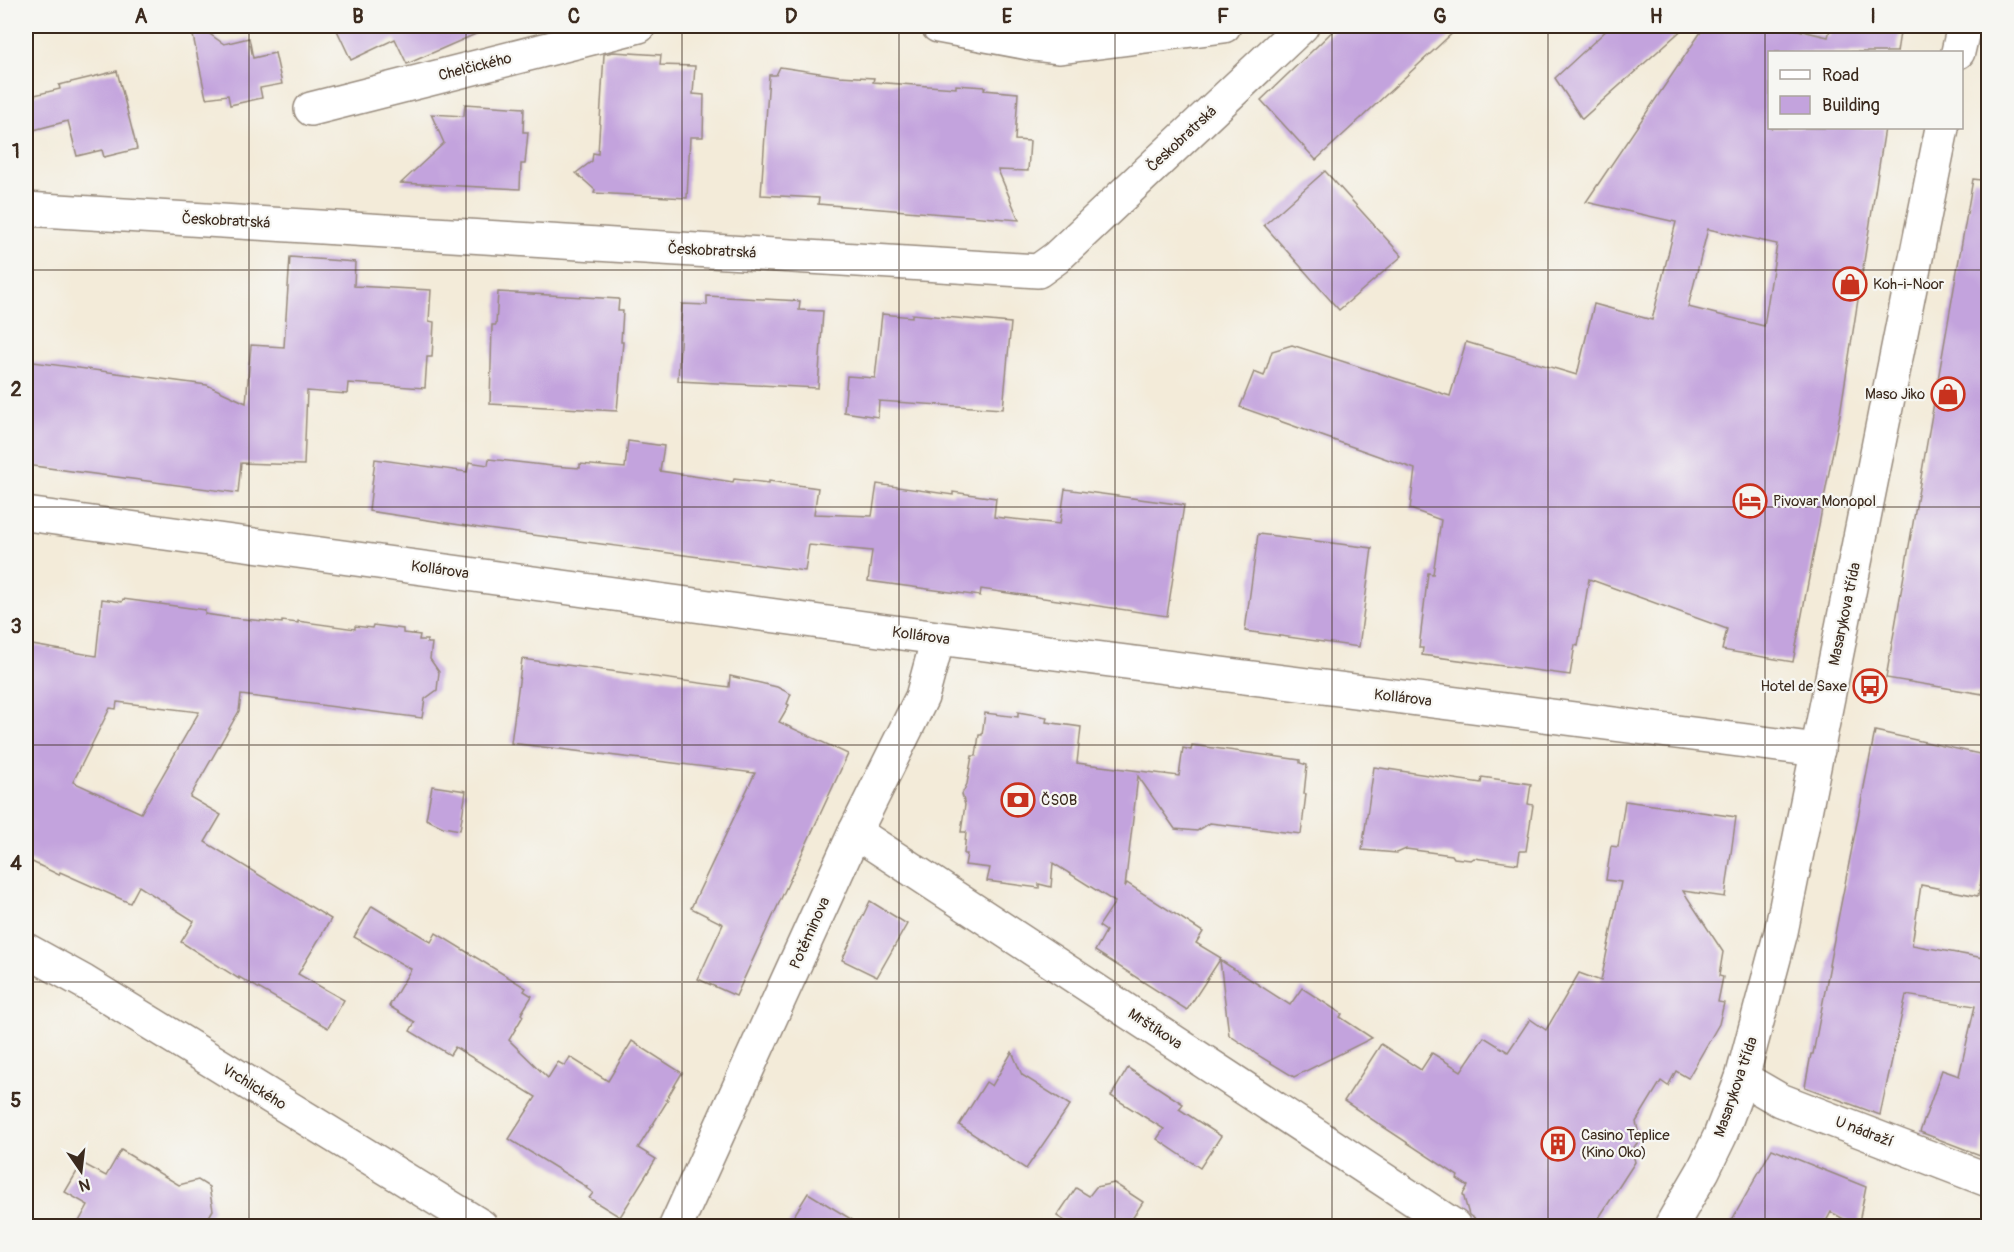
<svg xmlns="http://www.w3.org/2000/svg" width="2014" height="1252" viewBox="0 0 2014 1252" font-family="Pangolin,sans-serif">
	<style>
		.building { fill: #c3a3dd; fill-rule: evenodd }
		.lines { fill: none; stroke-linecap: round; stroke-linejoin: round }
		.minor-casing { stroke: #978a7c; stroke-width: 36 }
		.minor { stroke: #fff; stroke-width: 33 }
		.grid { fill: none; stroke: #3b2a1e; stroke-width: 1.5; stroke-opacity: 0.55 }
		.labels { text-anchor: middle; dominant-baseline: central; stroke-width: 4.5; stroke-linejoin: round; paint-order: stroke }
		.street-label { font-size: 15px; fill: #3b2a1e; stroke: #f6f6f2 }
		.poi-label { font-size: 15px; fill: #3b2a1e; stroke: #f6f6f2; text-anchor: start }
		.neatline { fill: none; stroke: #3b2a1e; stroke-width: 2 }
		.grid-label { font-size: 20px; text-anchor: middle; font-weight: bold; fill: #3b2a1e }
	</style>
	<rect width="100%" height="100%" fill="#f6f6f2"/>
	<filter id="ink" filterUnits="userSpaceOnUse"><feTurbulence type="fractalNoise" baseFrequency=".0167" numOctaves="2"/><feDisplacementMap in="SourceGraphic" scale="12" xChannelSelector="R" yChannelSelector="G"/><feConvolveMatrix kernelMatrix="1 2 1 2 8 2 1 2 1" color-interpolation-filters="sRGB"/></filter>
	<filter id="wash" filterUnits="userSpaceOnUse"><feTurbulence type="fractalNoise" baseFrequency=".008" numOctaves="4" result="noise"/><feDisplacementMap in="SourceGraphic" scale="24" xChannelSelector="R" yChannelSelector="G"/><feGaussianBlur stdDeviation="1.35" result="paint"/><feColorMatrix in="noise" values="0 0 0 0 0 0 0 0 0 0 0 0 0 0 0 0 0 1.4 0 .05"/><feComposite in="paint" operator="in"/></filter>
	<g filter="url(#wash)">
		<rect width="100%" height="100%" fill="#f3ebd9"/>
		<g id="blocks">
			<g class="building">
				<polygon points="191,26 198,26 224,44 249,38 253,58 275,53 282,84 260,88 262,98 230,105 228,95 206,98"/>
				<polygon points="335,26 494,26 407,64 395,39 351,60"/>
				<polygon points="1338,26 1460,26 1316,160 1261,100"/>
				<polygon points="1611,26 1686,26 1582,119 1555,78"/>
				<path d="M1705,26H1781L1828,37L1831,26H1901L1897,52H1770V128H1885L1840,414L1793,662L1722,650L1727,629L1589,579L1578,646L1575,645L1570,675L1422,655L1423,648H1419L1428,573L1433,574L1441,520L1410,509L1415,469L1240,407L1254,372L1264,376L1272,351L1292,345L1450,396L1466,342L1577,375L1594,304L1652,320L1676,222L1586,202ZM1708,229L1777,244L1764,326L1688,307Z"/>
				<polygon points="613,52 661,55 660,65 695,66 693,94 704,95 703,137 690,137 687,198 594,193 595,190 576,173 592,161 593,153 598,154 604,54"/>
				<polygon points="780,67 839,76 874,78 873,82 956,88 956,85 985,87 984,90 1018,93 1015,140 1030,141 1028,171 998,170 1019,220 818,204 819,198 761,195 769,75 776,75"/>
				<polygon points="117,71 137,149 104,157 102,150 77,156 68,121 26,132 26,97 60,89 59,85"/>
				<polygon points="465,104 524,108 523,132 528,132 525,164 521,164 520,189 401,183 444,143 431,114 464,116"/>
				<polygon points="1325,171 1402,256 1339,310 1264,225"/>
				<polygon points="1973,179 1989,181 1989,695 1886,678"/>
				<polygon points="290,257 355,262 354,286 431,290 429,321 434,322 432,357 427,357 425,388 348,383 347,394 307,391 304,465 241,463 238,493 26,465 26,361 207,385 246,403 251,345 284,347"/>
				<polygon points="498,292 619,299 618,311 623,311 621,342 623,342 617,411 490,404 492,325 496,325"/>
				<polygon points="707,296 800,301 799,310 823,311 818,388 678,381 682,304 707,305"/>
				<polygon points="882,314 912,317 912,314 1011,323 1003,409 879,401 878,417 844,412 847,376 875,378"/>
				<polygon points="628,441 664,446 660,471 733,482 734,479 769,483 769,481 818,488 814,514 872,516 877,484 953,495 953,492 996,498 994,517 1060,524 1065,489 1184,505 1167,616 981,589 980,596 868,581 872,551 809,545 805,571 480,528 369,511 375,459 467,472 469,462 488,465 489,459 552,466 580,468 580,464 625,468"/>
				<polygon points="1258,534 1372,548 1359,647 1245,631"/>
				<path d="M102,599L122,602L123,599L205,610V614L225,617L282,623V621L298,623V621L355,629V626L372,628L373,625L403,629V633L420,635L419,640H427V643H432L430,659L439,672L437,690L425,699L422,718L241,695L239,711L190,797L221,815L205,842L331,919L298,974L344,1000L328,1028L239,977V979L181,942L194,921L139,886L130,903L60,872L59,875L26,859V705L30,680H26V644L96,656ZM117,702L199,712L141,813L73,782L110,708L116,709Z"/>
				<polygon points="522,659 729,687 730,676 777,687 791,694 787,704 789,705 779,722 848,754 736,996 698,979 723,924 691,908 755,773 511,743"/>
				<polygon points="1018,712 1047,717 1046,722 1081,727 1077,763 1179,776 1183,748 1191,750 1192,745 1300,760 1300,763 1307,765 1304,794 1306,794 1301,834 1210,823 1197,831 1175,829 1138,776 1125,887 1127,883 1203,932 1196,943 1221,958 1187,1010 1095,951 1106,931 1099,926 1115,902 1053,863 1051,887 1039,884 1039,888 987,881 990,868 965,865 967,854 964,854 966,832 961,832 965,805 962,794 967,784 972,756 976,756 979,735 982,735 985,713 1018,717"/>
				<polygon points="1875,731 1989,756 1989,840 1978,896 1921,885 1912,945 1989,959 1988,1125 1980,1155 1920,1132 1942,1070 1959,1076 1975,1006 1906,995 1880,1115 1805,1087 1811,1054 1813,1054 1830,965 1829,965"/>
				<polygon points="1374,767 1481,783 1482,777 1531,784 1528,804 1533,805 1526,851 1520,851 1518,864 1474,858 1471,860 1454,858 1452,855 1406,849 1397,853 1362,850"/>
				<polygon points="432,786 466,791 460,830 443,827 426,819"/>
				<polygon points="1625,801 1736,817 1725,897 1683,891 1723,952 1719,976 1723,977 1718,1002 1724,1003 1719,1024 1688,1078 1676,1071 1668,1086 1661,1081 1636,1122 1640,1139 1632,1150 1635,1162 1593,1227 1487,1227 1469,1215 1463,1194 1468,1186 1457,1179 1458,1176 1344,1101 1381,1044 1421,1070 1432,1053 1461,1071 1484,1037 1508,1052 1530,1019 1546,1030 1579,973 1601,981 1621,882 1606,880 1611,846 1618,847"/>
				<polygon points="870,901 907,924 877,977 842,960"/>
				<polygon points="372,906 431,942 436,933 526,988 524,991 532,996 521,1014 523,1016 509,1040 548,1078 558,1062 565,1066 570,1057 608,1081 632,1041 682,1073 666,1100 668,1100 638,1148 656,1159 620,1217 589,1198 593,1193 586,1188 587,1187 509,1139 536,1097 455,1047 450,1055 410,1031 415,1022 389,1006 411,969 354,937"/>
				<polygon points="1220,960 1290,1005 1302,988 1342,1014 1340,1017 1372,1038 1294,1077 1256,1054 1250,1049 1229,1035"/>
				<polygon points="1012,1052 1022,1075 1070,1105 1026,1169 959,1125 986,1082 992,1086"/>
				<polygon points="1128,1068 1183,1104 1179,1109 1221,1136 1200,1168 1157,1139 1164,1129 1111,1096"/>
				<polygon points="1772,1149 1866,1187 1858,1227 1831,1212 1823,1227 1728,1227"/>
				<polygon points="121,1150 179,1185 198,1180 209,1187 213,1210 203,1227 76,1227 88,1205 65,1192 82,1163 106,1176"/>
				<polygon points="1114,1183 1143,1202 1130,1222 1137,1227 1065,1227 1068,1223 1057,1216 1076,1188 1089,1196 1096,1187"/>
				<polygon points="808,1193 864,1227 787,1227"/>
			</g>
		</g>
	</g>
	<g filter="url(#ink)">
		<use href="#blocks" fill-opacity="0" stroke="#978a7c" stroke-width="1.5"/>
		<g class="lines">
			<g class="minor-casing">
				<g id="minor">
					<polyline points="938,26 1034,44 1060,47 1224,26"/>
					<polyline points="1958,52 1964,26"/>
					<polyline points="311,109 639,26"/>
					<polyline points="26,209 1038,271 1056,258 1302,26"/>
					<polyline points="26,514 938,638 1818,750"/>
					<polyline points="855,832 1454,1226"/>
					<polyline points="26,950 84,982 481,1226"/>
					<polyline points="1742,1078 1780,1100 1988,1180"/>
					<polyline points="676,1226 855,832 922,697 938,638"/>
					<polyline points="1671,1226 1703,1171 1720,1136 1742,1078 1781,932 1942,128"/>
				</g>
			</g>
			<use href="#minor" class="minor"/>
		</g>
	</g>
	<path class="grid" d="M249,26V1226M466,26V1226M682,26V1226M899,26V1226M1115,26V1226M1332,26V1226M1548,26V1226M1765,26V1226M26,270H1988M26,507H1988M26,745H1988M26,982H1988"/>
	<defs>
		<g id="shop-ring" transform="scale(1.725)"><circle r="9.5" fill="#f6f6f2" stroke="#c8321e" stroke-width="1.5"/><path d="M-5-2.5h2.3a2.7 3.5 0 0 1 5.4 0H5L5.5 6h-11ZM-1.5-2.5h3a1.5 2.3 0 0 0-3 0Z" fill="#c8321e"/></g>
		<g id="hotel-ring" transform="scale(1.725)"><circle r="9.5" fill="#f6f6f2" stroke="#c8321e" stroke-width="1.5"/><path d="M-6-4.5h1.5V1H6V5H4.5V3h-9V5H-6ZM-4 0a1.8 1.8 0 1 1 3.6 0ZM.5 0V-2.5h3Q6-2.5 6 0Z" fill="#c8321e"/></g>
		<g id="bus-ring" transform="scale(1.725)"><circle r="9.5" fill="#f6f6f2" stroke="#c8321e" stroke-width="1.5"/><path d="M-5-6H5V4H4V6H2V4H-2V6H-4V4H-5ZM-3.5-4V0h7V-4ZM-3.5 1.2v1.5H-2V1.2ZM2 1.2v1.5H3.5V1.2Z" fill="#c8321e"/></g>
		<g id="bank-ring" transform="scale(1.725)"><circle r="9.5" fill="#f6f6f2" stroke="#c8321e" stroke-width="1.5"/><path d="M-6-4H6V4H-6ZM0-2.3a2.3 2.3 0 1 0 0 4.6a2.3 2.3 0 1 0 0-4.6Z" fill="#c8321e"/></g>
		<g id="building-ring" transform="scale(1.725)"><circle r="9.5" fill="#f6f6f2" stroke="#c8321e" stroke-width="1.5"/><path d="M-4-6H4V6H1V3H-1V6H-4ZM-2.5-4.3h1.7v1.8h-1.7ZM.8-4.3h1.7v1.8H.8ZM-2.5-1h1.7V.8h-1.7ZM.8-1h1.7V.8H.8Z" fill="#c8321e"/></g>
	</defs>
	<g fill-rule="evenodd">
		<use href="#shop-ring" x="1850" y="284"/>
		<use href="#shop-ring" x="1948" y="394"/>
		<use href="#hotel-ring" x="1750" y="501"/>
		<use href="#bus-ring" x="1870" y="686"/>
		<use href="#bank-ring" x="1018" y="800"/>
		<use href="#building-ring" x="1558" y="1144"/>
	</g>
	<g class="labels">
		<g class="street-label">
			<text transform="translate(475 67) rotate(-14)">Chelčického</text>
			<text transform="translate(1182 139) rotate(-43)">Českobratrská</text>
			<text transform="translate(226 221) rotate(3)">Českobratrská</text>
			<text transform="translate(712 251) rotate(3)">Českobratrská</text>
			<text transform="translate(440 570) rotate(8)">Kollárova</text>
			<text transform="translate(1845 614) rotate(-78)">Masarykova třída</text>
			<text transform="translate(921 636) rotate(8)">Kollárova</text>
			<text transform="translate(1403 698) rotate(7)">Kollárova</text>
			<text transform="translate(810 933) rotate(-66)">Potěminova</text>
			<text transform="translate(1155 1029) rotate(33)">Mrštíkova</text>
			<text transform="translate(254 1087) rotate(32)">Vrchlického</text>
			<text transform="translate(1736 1087) rotate(-71)">Masarykova třída</text>
			<text transform="translate(1864 1132) rotate(21)">U nádraží</text>
		</g>
		<g class="poi-label">
			<text x="1873" y="284">Koh-i-Noor</text>
			<text x="1925" y="394" text-anchor="end">Maso Jiko</text>
			<text x="1773" y="501">Pivovar Monopol</text>
			<text x="1847" y="686" text-anchor="end">Hotel de Saxe</text>
			<text x="1041" y="800">ČSOB</text>
			<text x="1581" y="1135">Casino Teplice<tspan x="1581" dy="17">(Kino Oko)</tspan></text>
		</g>
	</g>
	<rect width="2014" height="1252" fill="none" stroke="#f6f6f2" stroke-width="66"/>
	<rect x="1768" y="51" width="195" height="78" fill="#f6f6f2" stroke="#aba49d" stroke-width="1.5"/>
	<rect x="1780" y="70" width="30" height="9" fill="#ffffff" stroke="#aba49d" stroke-width="1.5"/>
	<text x="1822" y="81" font-size="18" fill="#3b2a1e">Road</text>
	<rect x="1780" y="96" width="30" height="18" fill="#c3a3dd" stroke="#aba49d" stroke-width="1.5"/>
	<text x="1822" y="111" font-size="18" fill="#3b2a1e">Building</text>
	<g transform="translate(81 1171) rotate(166)" stroke="#f6f6f2" stroke-width="4.5" paint-order="stroke">
	<path d="M0-4.5L10 22L0 15L-10 22Z" fill="#3b2a1e"/>
	<text y="-9" font-size="16" font-weight="bold" text-anchor="middle" fill="#3b2a1e">N</text>
	</g>
	<rect x="33" y="33" width="1948" height="1186" class="neatline"/>
	<g class="grid-label">
		<text x="141" y="23">A</text>
		<text x="358" y="23">B</text>
		<text x="574" y="23">C</text>
		<text x="791" y="23">D</text>
		<text x="1007" y="23">E</text>
		<text x="1223" y="23">F</text>
		<text x="1440" y="23">G</text>
		<text x="1656" y="23">H</text>
		<text x="1873" y="23">I</text>
		<text x="16" y="158">1</text>
		<text x="16" y="396">2</text>
		<text x="16" y="633">3</text>
		<text x="16" y="870">4</text>
		<text x="16" y="1107">5</text>
	</g>
</svg>
